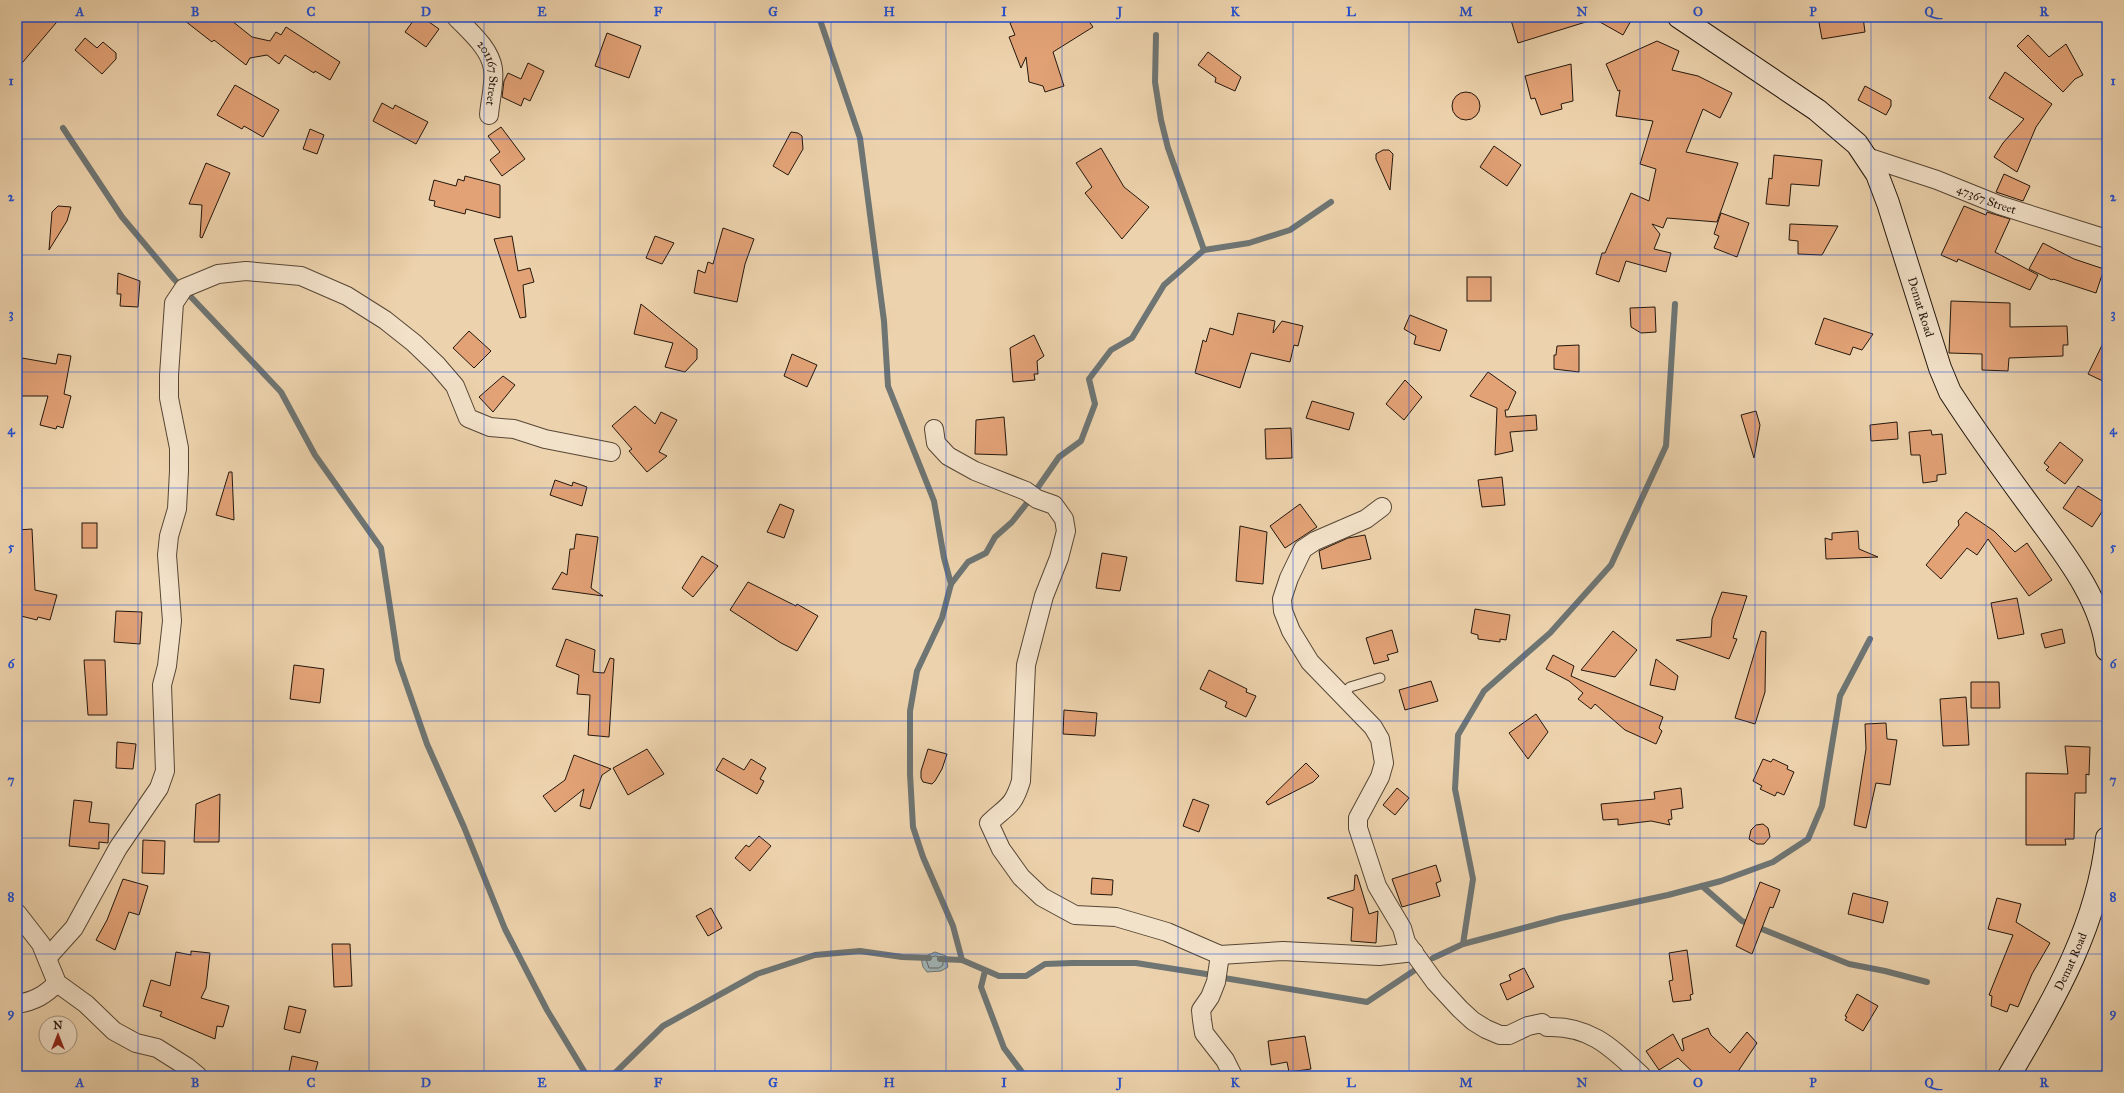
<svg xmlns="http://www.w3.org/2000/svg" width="2124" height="1093" viewBox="0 0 2124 1093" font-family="'IM FELL Great Primer',serif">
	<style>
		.water { fill: #a0b4b7; stroke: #6e7573 }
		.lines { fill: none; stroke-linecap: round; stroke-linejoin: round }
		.shore { stroke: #626662; stroke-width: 1 }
		.stream { stroke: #6e7573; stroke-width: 6 }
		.building { fill: #e2a276; stroke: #23170d }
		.lane-casing { stroke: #564635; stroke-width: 11 }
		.street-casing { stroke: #564635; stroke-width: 20 }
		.secondary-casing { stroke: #23170d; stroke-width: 24 }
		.lane { stroke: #f3e2ca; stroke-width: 9 }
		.street { stroke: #f3e2ca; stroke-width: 18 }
		.secondary { stroke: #f3e2ca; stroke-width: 22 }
		.grid { fill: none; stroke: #1d4ed8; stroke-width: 1; stroke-opacity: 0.55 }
		.labels { text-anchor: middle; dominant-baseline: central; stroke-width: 3.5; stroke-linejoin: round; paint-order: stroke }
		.street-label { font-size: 12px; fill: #23170d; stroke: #f3e2ca }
		.neatline { fill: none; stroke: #1d4ed8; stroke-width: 1.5 }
		.grid-label { font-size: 13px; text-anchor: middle; font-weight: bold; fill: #1d4ed8 }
	</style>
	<rect width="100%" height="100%" fill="#edd3ad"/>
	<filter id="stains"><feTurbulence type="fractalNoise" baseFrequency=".005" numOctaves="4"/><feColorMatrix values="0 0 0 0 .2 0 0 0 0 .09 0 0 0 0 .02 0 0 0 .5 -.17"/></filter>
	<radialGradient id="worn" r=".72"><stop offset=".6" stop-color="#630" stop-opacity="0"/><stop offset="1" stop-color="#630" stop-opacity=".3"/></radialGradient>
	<polygon class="water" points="935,952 946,956 948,967 941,971 927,972 923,967 921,958"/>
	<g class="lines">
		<polygon class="shore" points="936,956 943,959 943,965 939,968 929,968 926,959"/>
		<g class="stream">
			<polyline points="819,17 860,138 884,321 888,386 934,501 944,558 951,584"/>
			<polyline points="1156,35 1155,82 1161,120 1168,148 1204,250"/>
			<polyline points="63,128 122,217 174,279 281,392 315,455 381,548 398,660 427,744 464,827 505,929 547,1010 587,1076"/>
			<polyline points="1702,886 1742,921 1849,964 1885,971 1927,982"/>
			<polyline points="1463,944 1561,918 1668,895 1721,881 1773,862 1808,839 1822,806 1840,696 1870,639"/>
			<polyline points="1433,958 1463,944 1473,879 1455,789 1458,735 1484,691 1550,633 1611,565 1666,446 1675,304"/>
			<polyline points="940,959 962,960 999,976 1026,976 1045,964 1072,963 1136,963 1206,974"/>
			<polyline points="962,960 953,926 923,857 913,827 910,774 910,711 917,671 942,618 951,584 968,562 986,553 995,537 1012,522 1027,503 1059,457 1081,441 1095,404 1089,379 1111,350 1132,338 1164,285 1204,250 1249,243 1290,230 1331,202"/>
			<polyline points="985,971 981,987 1004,1048 1025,1076"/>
			<polyline points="1224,978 1367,1002 1418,968"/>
			<polyline points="612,1076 663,1026 757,974 815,955 860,951 902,957 929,958"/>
		</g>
	</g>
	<g class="building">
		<polygon points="17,17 61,17 17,69"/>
		<polygon points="180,17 227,17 252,37 270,41 276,32 281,35 286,27 340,62 330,80 315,71 314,73 285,55 279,64 267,55 250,58 246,65 214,40 212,42"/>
		<polygon points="416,17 422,17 439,29 426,47 405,32"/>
		<polygon points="1012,17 1086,17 1093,27 1053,52 1064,86 1045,92 1043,86 1029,82 1026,57 1021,68 1009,37 1015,35 1010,23 1014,21"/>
		<polygon points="1510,17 1588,17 1589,21 1518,43"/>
		<polygon points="1591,17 1633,17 1623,35"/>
		<polygon points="1818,17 1863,17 1865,32 1822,39"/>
		<polygon points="607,33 641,46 629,78 595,66"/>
		<polygon points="2028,35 2049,57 2066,44 2083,75 2075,79 2063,92 2017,46"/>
		<polygon points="85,38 97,48 103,42 116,53 116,59 102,74 75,50"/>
		<polygon points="1657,41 1679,51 1672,70 1698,76 1732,93 1720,118 1703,109 1686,152 1738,163 1717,222 1667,218 1663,228 1652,224 1660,234 1654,249 1671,253 1666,272 1626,261 1619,282 1596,274 1602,253 1605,253 1631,193 1649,201 1656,169 1640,164 1653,121 1616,116 1620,90 1618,91 1606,64"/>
		<polygon points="1208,52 1241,77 1235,91 1215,82 1216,78 1198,65"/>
		<polygon points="528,63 544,71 530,101 524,98 521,106 502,97 504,81 508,73 521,79"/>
		<polygon points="1571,64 1573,101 1561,104 1562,109 1541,115 1535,98 1531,99 1525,76"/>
		<polygon points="2005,72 2052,104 2036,127 2017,172 1994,157 2003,143 2024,119 1989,98"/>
		<polygon points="235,85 279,110 263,137 244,126 242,129 217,115"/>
		<polygon points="1865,86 1891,100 1891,106 1886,115 1858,100"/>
		<circle cx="1466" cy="106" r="14"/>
		<polygon points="382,103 393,109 395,105 428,122 416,144 373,121"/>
		<polygon points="501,127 525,159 502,176 490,160 500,152 488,136"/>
		<polygon points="310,129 324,135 317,154 303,149"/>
		<polygon points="791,132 798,133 802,136 803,149 788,175 773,166"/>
		<polygon points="1494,146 1521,165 1507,186 1480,167"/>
		<polygon points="1101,148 1124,187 1149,207 1122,239 1085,193 1092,187 1076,163"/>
		<polygon points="1383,150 1389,150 1393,154 1390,190 1376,159 1376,154"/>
		<polygon points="1774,155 1822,160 1819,186 1791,184 1789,206 1766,204 1769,178 1772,179"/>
		<polygon points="206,163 230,173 202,238 200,237 202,205 189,204"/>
		<polygon points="2004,174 2030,186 2023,201 1996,192"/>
		<polygon points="465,176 500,185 500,218 466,209 465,214 434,206 435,201 429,200 434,180 456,186 458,179 464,181"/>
		<polygon points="58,206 71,207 67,221 49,250 52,212"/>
		<polygon points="1964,206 1986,215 1987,212 2010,219 1995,252 2038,275 2030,290 1958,259 1957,262 1941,255"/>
		<polygon points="1721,213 1749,223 1737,257 1714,248 1719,236 1714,234"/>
		<polygon points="1790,224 1838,226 1822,255 1798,254 1798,241 1789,240"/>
		<polygon points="723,228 754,239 745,264 737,302 694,293 698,270 705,273 708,262 713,264"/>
		<polygon points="512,236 518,271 530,268 534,282 523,285 526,317 520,318 494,239"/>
		<polygon points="655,236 674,243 662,264 646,258"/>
		<polygon points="2043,243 2074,259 2104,269 2096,293 2053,279 2052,280 2029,269"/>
		<polygon points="118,273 140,281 138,307 120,306 121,294 117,294"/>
		<rect x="1467" y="277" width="24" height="24"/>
		<polygon points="1951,301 2010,303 2010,327 2067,326 2068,345 2063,345 2063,356 2009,358 2008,371 1982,370 1982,354 1949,353"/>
		<polygon points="641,304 697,349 697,359 685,372 665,367 673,343 634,334"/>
		<polygon points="1655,307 1656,332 1641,333 1631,327 1630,308"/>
		<polygon points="1238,313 1275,321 1273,333 1282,321 1303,326 1298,346 1294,345 1290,362 1251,353 1240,388 1195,373 1203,340 1206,342 1210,328 1233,335"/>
		<polygon points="1410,315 1447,330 1440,351 1414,344 1416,336 1404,329"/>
		<polygon points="1824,318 1873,334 1862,350 1853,347 1850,355 1815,344"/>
		<polygon points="469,331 491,351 474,368 453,348"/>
		<polygon points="1034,335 1044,356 1037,361 1038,374 1034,374 1035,380 1013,382 1010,348"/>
		<polygon points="2107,335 2107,383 2088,374"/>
		<polygon points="1579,345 1579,372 1554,369 1554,355 1556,355 1557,346"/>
		<polygon points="58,354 71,356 64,394 71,396 63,428 57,426 56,429 40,425 48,396 17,396 17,376 20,376 22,358 56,364"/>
		<polygon points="792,354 817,365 807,387 784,376"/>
		<polygon points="1488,372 1516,392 1508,410 1505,410 1506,417 1536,415 1537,430 1510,432 1513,451 1495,455 1497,408 1470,396"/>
		<polygon points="503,376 515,385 493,412 479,397"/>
		<polygon points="1405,380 1422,397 1404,420 1386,404"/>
		<polygon points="1312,401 1354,413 1349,430 1306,418"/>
		<polygon points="635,406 655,424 661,412 677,420 659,452 667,456 647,472 629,451 632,449 612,426"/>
		<polygon points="1756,411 1760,425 1754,458 1741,415"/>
		<polygon points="1004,417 1007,455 975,454 976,420"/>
		<polygon points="1897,422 1898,439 1871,441 1870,425"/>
		<polygon points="1291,428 1292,458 1266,459 1265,429"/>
		<polygon points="1931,430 1932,435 1942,434 1946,474 1937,475 1937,481 1923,483 1920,455 1911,455 1909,432"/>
		<polygon points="2060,442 2083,460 2065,484 2046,470 2049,467 2044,463"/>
		<polygon points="229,472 232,472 234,520 216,515"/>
		<polygon points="1502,477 1505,505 1482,507 1478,480"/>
		<polygon points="555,480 572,486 573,482 587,487 582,506 550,495"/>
		<polygon points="2078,486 2107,504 2092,527 2063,508"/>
		<polygon points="780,504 794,510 784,538 767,532"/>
		<polygon points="1300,504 1317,527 1285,548 1270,526"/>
		<polygon points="1966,512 1994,531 2015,552 2027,543 2052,580 2029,596 1988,539 1977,555 1967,548 1941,579 1926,565 1959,525 1958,521"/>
		<rect x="82" y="523" width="15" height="25"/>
		<polygon points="1240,526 1267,532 1263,584 1236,581"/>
		<polygon points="32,529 35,590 57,595 50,620 38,617 37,620 17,615 17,589 19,579 17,530"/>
		<polygon points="1858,531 1859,549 1878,557 1826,559 1825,538 1832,540 1832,533"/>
		<polygon points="576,534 598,537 591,588 603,596 552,589 562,572 567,575 570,549 574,549"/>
		<polygon points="1365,535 1371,559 1322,569 1319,551 1348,538"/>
		<polygon points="1102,553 1127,557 1120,591 1096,588"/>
		<polygon points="702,556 718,566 693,597 682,588"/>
		<polygon points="748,582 796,606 797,604 818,616 797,651 781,643 730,610"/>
		<polygon points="1722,592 1747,596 1733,638 1737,639 1729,659 1676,640 1711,637 1712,619"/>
		<polygon points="2017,598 2024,634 1998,639 1991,603"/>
		<polygon points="1475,609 1510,615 1506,640 1500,639 1500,642 1478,639 1478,635 1471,633"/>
		<polygon points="116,611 142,612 140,644 114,642"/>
		<polygon points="2062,629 2065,643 2045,648 2041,634"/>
		<polygon points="1392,630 1398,652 1387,655 1389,660 1374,664 1366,638"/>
		<polygon points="1613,631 1637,650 1615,677 1581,670"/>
		<polygon points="1761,631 1766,632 1765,692 1755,724 1735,718"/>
		<polygon points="566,639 595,650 593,672 604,673 610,658 614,659 609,737 588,735 590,695 577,694 579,675 556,666"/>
		<polygon points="1553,655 1574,666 1571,676 1663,717 1659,728 1662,731 1656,744 1625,730 1595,704 1591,709 1578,699 1583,693 1569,681 1546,669"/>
		<polygon points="1656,659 1678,676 1675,690 1650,685"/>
		<polygon points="84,660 105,660 107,715 88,715"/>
		<polygon points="294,665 324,669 320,703 290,699"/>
		<polygon points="1209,670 1247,689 1246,692 1256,696 1246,717 1225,707 1227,702 1200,689"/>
		<polygon points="1431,681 1438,701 1405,710 1399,690"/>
		<polygon points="1971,682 1999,682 2000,708 1971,708"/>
		<polygon points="1966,697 1969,745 1943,746 1940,699"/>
		<polygon points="1064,710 1097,713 1095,736 1063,734"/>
		<polygon points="1536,714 1548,732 1528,759 1509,733"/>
		<polygon points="1886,723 1887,739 1897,740 1890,785 1876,783 1866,828 1854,825 1866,749 1865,724"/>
		<polygon points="117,742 136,744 133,769 116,768"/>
		<polygon points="2065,746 2090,747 2089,775 2086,774 2086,793 2075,793 2074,839 2065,839 2066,845 2026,845 2026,773 2068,774"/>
		<polygon points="647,749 664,774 628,795 613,768"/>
		<polygon points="928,749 947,754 942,769 935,781 932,784 923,782 921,778 921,771"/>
		<polygon points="574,755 611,769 602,775 590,809 580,806 584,789 555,812 543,796 565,780"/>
		<polygon points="723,758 744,770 751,759 766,768 760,779 764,781 757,794 716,770"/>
		<polygon points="1763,759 1771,762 1773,759 1788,766 1787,769 1794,772 1784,795 1777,792 1775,796 1760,789 1762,786 1753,781"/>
		<polygon points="1306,763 1319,776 1313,782 1268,805 1266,802"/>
		<polygon points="1397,788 1409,798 1395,815 1383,805"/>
		<polygon points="1681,788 1683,808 1671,810 1672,819 1668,820 1670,825 1651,821 1618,825 1618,819 1603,820 1601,804 1655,799 1654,792"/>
		<polygon points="220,794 219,842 194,842 196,804"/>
		<polygon points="1193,799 1209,805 1199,832 1183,826"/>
		<polygon points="74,800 92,802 89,822 109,824 108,843 99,842 99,849 69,846"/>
		<polygon points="1763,824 1768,828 1770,837 1764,844 1757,844 1749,839 1751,830 1756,825"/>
		<polygon points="759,836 771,846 750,871 735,858 746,845 749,847"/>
		<polygon points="143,840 165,841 164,874 142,873"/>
		<polygon points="1436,865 1441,881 1436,883 1440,896 1402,907 1392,879"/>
		<polygon points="1355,875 1357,875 1369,914 1378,911 1376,943 1351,941 1353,908 1327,898 1354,890"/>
		<polygon points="1092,878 1113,880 1112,895 1091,894"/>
		<polygon points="123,879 148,886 139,915 129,912 115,950 96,940 107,920"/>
		<polygon points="1760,882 1780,890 1773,908 1770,907 1752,954 1736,946"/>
		<polygon points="1853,893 1888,902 1883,923 1848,914"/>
		<polygon points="1997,898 2021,904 2016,922 2050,943 2032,974 2018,1007 2010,1004 2007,1012 1991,1006 1992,996 1989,995 2013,935 1988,929"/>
		<polygon points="711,908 722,928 708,936 696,916"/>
		<polygon points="332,944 350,944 352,986 334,987"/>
		<polygon points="1687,950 1693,994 1690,995 1691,1000 1673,1002 1669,981 1673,980 1669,953"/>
		<polygon points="191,951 210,953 206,988 201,998 229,1006 223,1027 217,1026 215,1039 160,1016 162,1012 143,1006 151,980 170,986 176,952 191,955"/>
		<polygon points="1524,968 1534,987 1507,1000 1500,984 1511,980 1509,975"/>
		<polygon points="1857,994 1878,1006 1863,1031 1845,1020 1847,1017 1845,1016"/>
		<polygon points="289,1006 306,1010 300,1033 284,1029"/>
		<polygon points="1708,1028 1711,1035 1730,1053 1747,1032 1757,1043 1735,1076 1697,1076 1678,1058 1659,1070 1646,1051 1673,1034 1682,1051 1684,1050 1682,1039"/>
		<polygon points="1305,1036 1311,1069 1289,1072 1287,1062 1271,1065 1268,1041"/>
		<polygon points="292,1056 318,1062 314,1076 288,1076"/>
	</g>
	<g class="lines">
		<g class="lane-casing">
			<polyline id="lane" points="1342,696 1350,687 1380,678"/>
		</g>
		<g class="street-casing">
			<g id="street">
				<path id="s1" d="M456,17C470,32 490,48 493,69C495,83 490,101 489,115"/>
				<path id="s2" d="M1867,157L1937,180L1999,205L2107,239"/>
				<path d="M934,429L936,443L948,456L975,471L1026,491L1037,499L1054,505L1064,519L1066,531L1059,558L1044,596L1026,665L1021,781C1013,807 1008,805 989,823L1001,849L1021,877L1042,897L1075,915L1116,917L1167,932L1220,955L1283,951L1379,956L1414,952"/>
				<path d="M1382,507L1366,519L1315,541L1303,549L1289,578L1282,599L1283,611L1291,631L1310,662L1373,727L1380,739L1384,763L1380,777L1358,818V828L1377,886L1402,928L1406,942L1435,982L1460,1009L1473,1021L1486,1029L1500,1035H1509L1528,1026L1542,1023L1547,1027C1590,1025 1612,1048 1642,1076"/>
				<polyline points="17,913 41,944 57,983 86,1004 114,1031 136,1043 157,1048 187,1067 198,1076"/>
				<polyline points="1220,955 1216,982 1210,997 1201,1010 1202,1020 1204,1033 1225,1060 1233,1076"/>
				<polyline points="47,958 74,928 118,848 159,788 165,771 162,685 167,666 172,621 167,555 169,536 177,509 179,471 179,448 169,398 169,375 174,303 184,288 218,274 246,271 301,276 347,296 385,320 414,343 437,365 455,386 468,418 490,427 514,429 545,439 611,452"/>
				<path d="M17,1004C35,1001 45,995 57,983"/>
			</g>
		</g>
		<g class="secondary-casing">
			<g id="secondary">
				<path id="s3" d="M1679,17L1817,110L1857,144L1877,174L1888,203L1940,368L1950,392C1976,432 2004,471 2032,509C2062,551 2101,597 2107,650"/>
				<path id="s4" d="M2009,1076C2054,999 2097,928 2107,838"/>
			</g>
		</g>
		<use href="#lane" class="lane"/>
		<use href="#street" class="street"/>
		<use href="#secondary" class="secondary"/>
	</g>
	<path class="grid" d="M138,17V1076M253,17V1076M369,17V1076M484,17V1076M600,17V1076M715,17V1076M831,17V1076M946,17V1076M1062,17V1076M1178,17V1076M1293,17V1076M1409,17V1076M1524,17V1076M1640,17V1076M1755,17V1076M1871,17V1076M1986,17V1076M17,139H2107M17,255H2107M17,372H2107M17,488H2107M17,605H2107M17,721H2107M17,838H2107M17,954H2107"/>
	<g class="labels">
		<g class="street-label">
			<text stroke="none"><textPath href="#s1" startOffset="68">201167 Street</textPath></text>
			<text stroke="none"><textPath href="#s2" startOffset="127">47367 Street</textPath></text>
			<text stroke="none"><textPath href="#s3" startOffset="395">Demat Road</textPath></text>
			<text stroke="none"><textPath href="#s4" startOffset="130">Demat Road</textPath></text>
		</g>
	</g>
	<rect width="2124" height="1093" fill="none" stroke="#edd3ad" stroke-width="44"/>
	<g transform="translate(58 1035)"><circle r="19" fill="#f3e2ca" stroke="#a0917e"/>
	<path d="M0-3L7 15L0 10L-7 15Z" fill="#8f2418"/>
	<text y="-6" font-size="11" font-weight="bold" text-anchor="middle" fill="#23170d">N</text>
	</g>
	<rect x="22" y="22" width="2080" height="1049" class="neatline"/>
	<g class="grid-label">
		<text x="80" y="16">A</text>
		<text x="195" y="16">B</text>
		<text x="311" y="16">C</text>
		<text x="426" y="16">D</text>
		<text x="542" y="16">E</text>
		<text x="658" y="16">F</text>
		<text x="773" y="16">G</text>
		<text x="889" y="16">H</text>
		<text x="1004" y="16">I</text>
		<text x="1120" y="16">J</text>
		<text x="1235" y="16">K</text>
		<text x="1351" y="16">L</text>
		<text x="1466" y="16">M</text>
		<text x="1582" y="16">N</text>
		<text x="1698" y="16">O</text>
		<text x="1813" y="16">P</text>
		<text x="1929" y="16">Q</text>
		<text x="2044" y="16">R</text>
		<text x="11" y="85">1</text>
		<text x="2113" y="85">1</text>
		<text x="11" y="201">2</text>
		<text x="2113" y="201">2</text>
		<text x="11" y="318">3</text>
		<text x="2113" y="318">3</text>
		<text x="11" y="434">4</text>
		<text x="2113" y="434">4</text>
		<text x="11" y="551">5</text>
		<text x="2113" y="551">5</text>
		<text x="11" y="668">6</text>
		<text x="2113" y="668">6</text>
		<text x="11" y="784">7</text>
		<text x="2113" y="784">7</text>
		<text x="11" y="901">8</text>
		<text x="2113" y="901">8</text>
		<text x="11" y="1017">9</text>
		<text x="2113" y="1017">9</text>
		<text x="80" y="1087">A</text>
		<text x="195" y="1087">B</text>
		<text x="311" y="1087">C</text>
		<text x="426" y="1087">D</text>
		<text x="542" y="1087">E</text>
		<text x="658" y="1087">F</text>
		<text x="773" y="1087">G</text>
		<text x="889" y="1087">H</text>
		<text x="1004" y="1087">I</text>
		<text x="1120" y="1087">J</text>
		<text x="1235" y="1087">K</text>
		<text x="1351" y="1087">L</text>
		<text x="1466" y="1087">M</text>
		<text x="1582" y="1087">N</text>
		<text x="1698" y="1087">O</text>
		<text x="1813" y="1087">P</text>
		<text x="1929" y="1087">Q</text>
		<text x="2044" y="1087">R</text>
	</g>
	<rect width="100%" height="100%" filter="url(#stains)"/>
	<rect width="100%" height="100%" fill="url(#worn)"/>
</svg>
